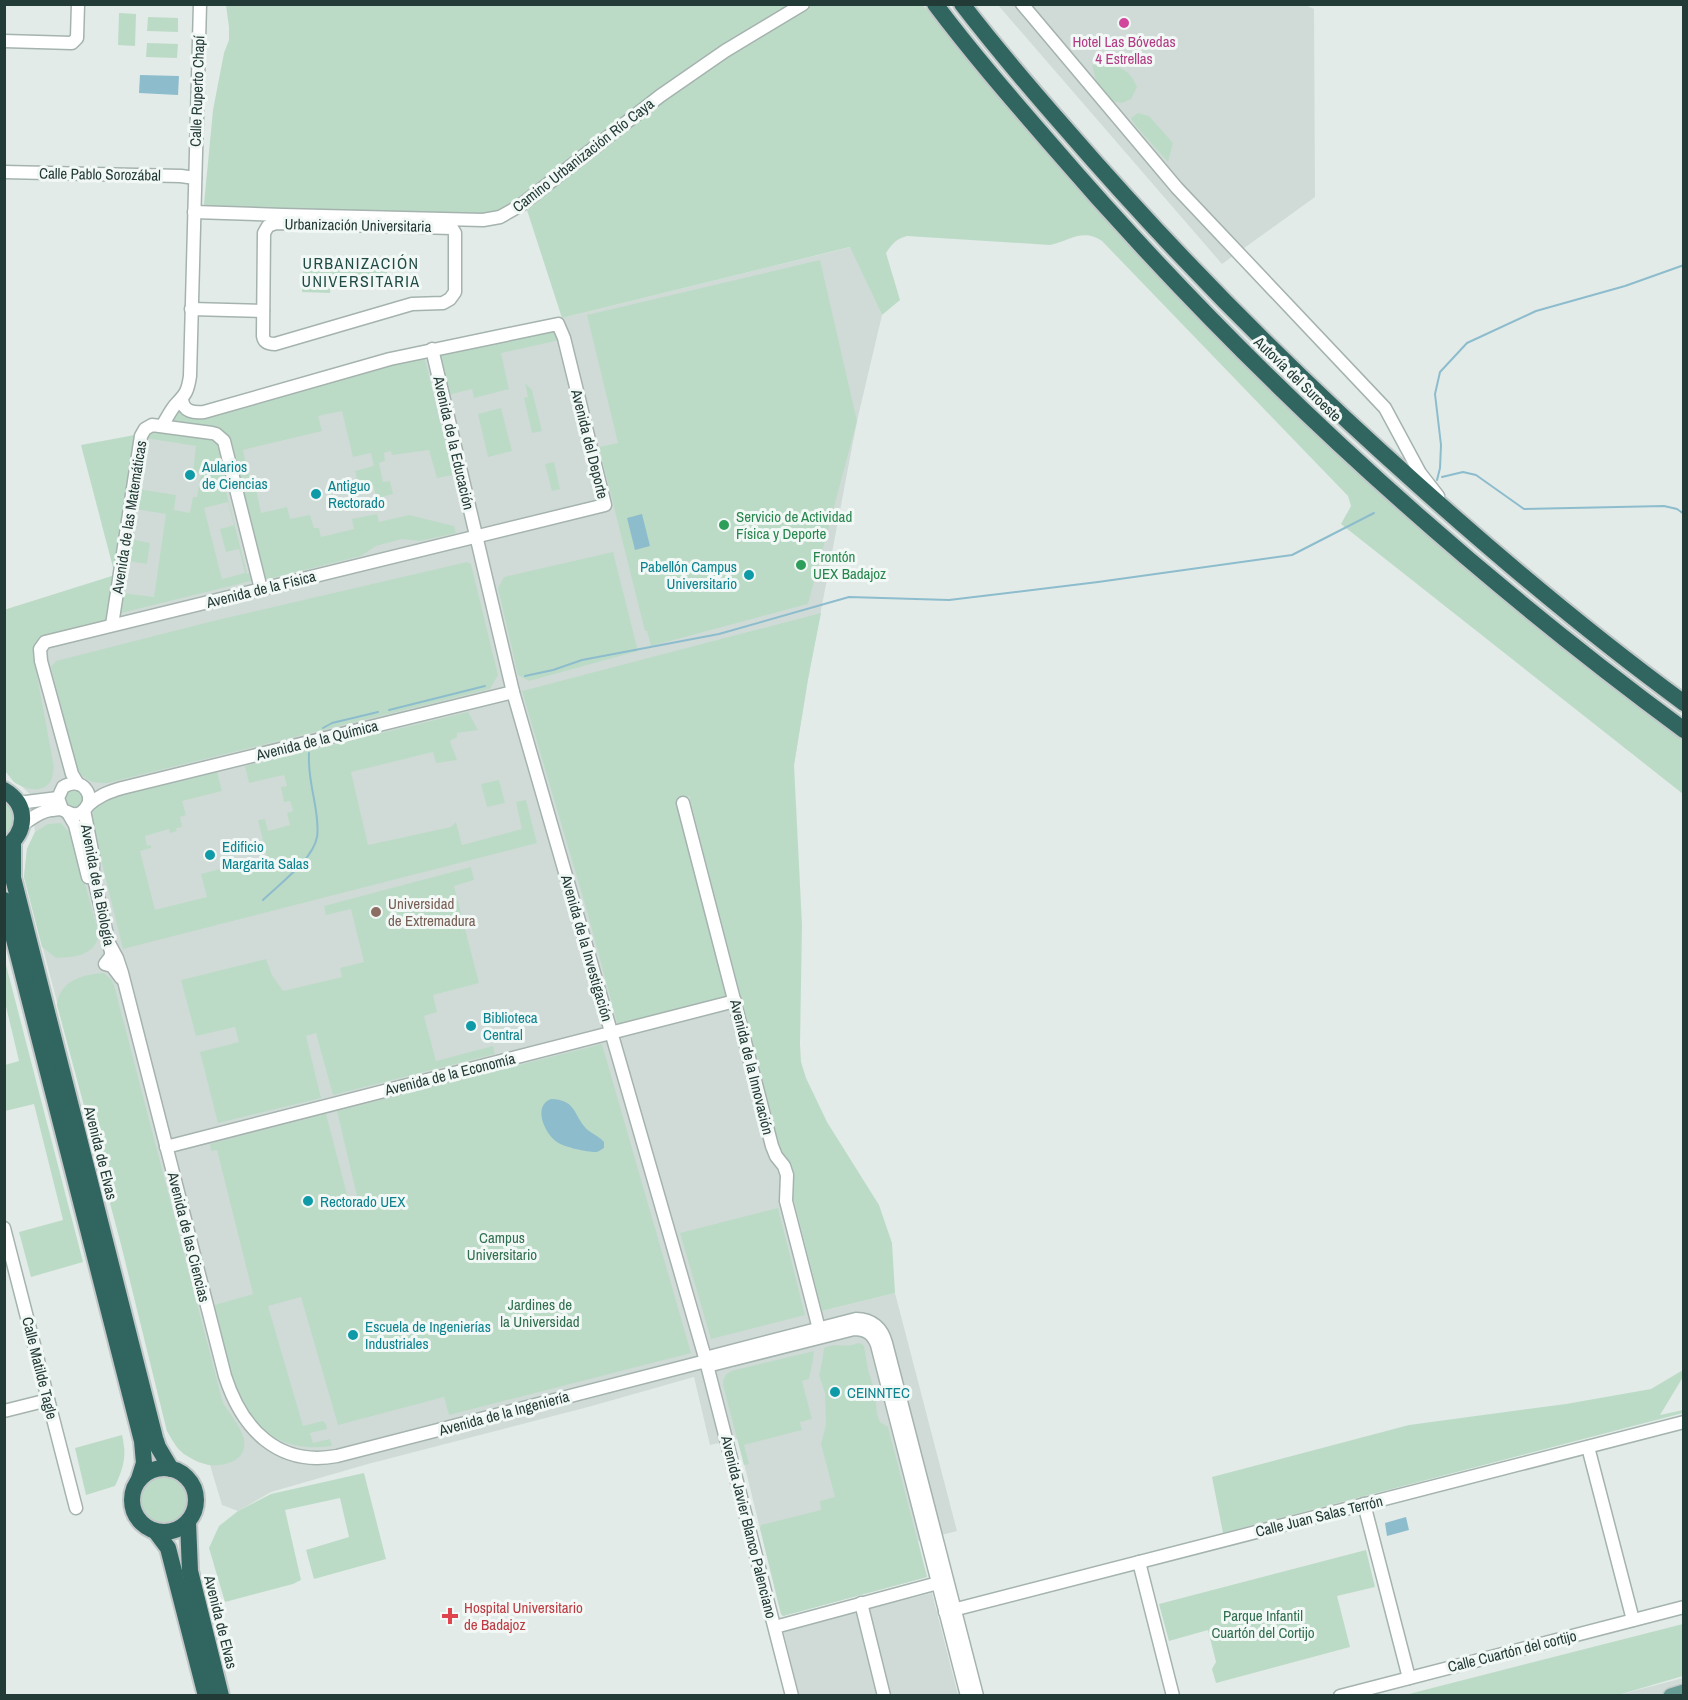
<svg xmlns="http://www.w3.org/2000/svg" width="1688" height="1700" viewBox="0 0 1688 1700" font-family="'Archivo Narrow',sans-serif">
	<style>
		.built { fill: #d0dbd7 }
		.green { fill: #bcdbc7; fill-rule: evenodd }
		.water { fill: #8dbccd }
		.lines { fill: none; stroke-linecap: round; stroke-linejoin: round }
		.stream { stroke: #8dbccd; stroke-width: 2 }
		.minor-casing { stroke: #a5b3af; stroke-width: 15 }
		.major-casing { stroke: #c1c8c7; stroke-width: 18 }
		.highway-casing { stroke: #c1c8c7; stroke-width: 20 }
		.minor { stroke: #fff; stroke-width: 12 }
		.major { stroke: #699e96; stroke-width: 15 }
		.highway { stroke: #306560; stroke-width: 16 }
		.hotel-dot { fill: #d1479c; stroke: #f2f8f5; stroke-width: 2 }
		.culture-dot { fill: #0f9aa8; stroke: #f2f8f5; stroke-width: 2 }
		.leisure-dot { fill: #2e9e5b; stroke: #f2f8f5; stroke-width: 2 }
		.education-dot { fill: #8d6e63; stroke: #f2f8f5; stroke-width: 2 }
		.health-dot { fill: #e0444e; stroke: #f2f8f5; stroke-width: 2 }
		.labels { text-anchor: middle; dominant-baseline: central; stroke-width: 6; stroke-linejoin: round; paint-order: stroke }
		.hotel-label { font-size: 15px; fill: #b23c85; stroke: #f2f8f5 }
		.street-label { font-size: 15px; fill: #233b37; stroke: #f2f8f5 }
		.culture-label { font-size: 15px; fill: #0d838f; stroke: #f2f8f5; text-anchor: start }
		.leisure-label { font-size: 15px; fill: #27864d; stroke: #f2f8f5; text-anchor: start }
		.education-label { font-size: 15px; fill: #785e54; stroke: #f2f8f5; text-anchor: start }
		.park-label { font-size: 15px; fill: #306f4f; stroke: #f2f8f5 }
		.health-label { font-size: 15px; fill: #be3a42; stroke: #f2f8f5; text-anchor: start }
		.neighbourhood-label { font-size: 16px; letter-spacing: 1.5px; fill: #204b45; stroke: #f2f8f5 }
	</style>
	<rect width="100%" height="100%" fill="#e2ebe8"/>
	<g class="built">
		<polygon points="1303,4 1314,9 1315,197 1222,264 998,5"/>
		<polygon points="851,247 882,315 857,421 808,679 794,765 689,796 781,1152 789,1161 794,1172 795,1185 793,1197 822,1311 895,1293 957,1531 918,1541 927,1577 783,1616 781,1614 738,1439 710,1445 694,1377 588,1407 368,1464 271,1492 238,1511 222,1505 210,1465 198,1462 183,1453 177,1447 167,1431 121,1244 24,877 27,849 35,832 31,795 5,771 4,610 117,575 141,426 186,406 195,409 392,354 562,318"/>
		<polygon points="932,1593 958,1695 799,1695 784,1634 784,1632 855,1612"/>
		<polygon points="1683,1678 1683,1695 1618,1695"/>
	</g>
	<g class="green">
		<polygon points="226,5 791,5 516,203 492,215 206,207 204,204 213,110 224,53 229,40 229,27"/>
		<path d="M812,5H923L991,88L1096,208L1218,337L1344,459L1599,676L1683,739V794L1341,524L1351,506L1348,496L1102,241C1082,228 1070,241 1050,245L907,236C896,239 892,244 886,253L900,300L882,315L850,247L562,318L526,207L654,106L699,74Z"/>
		<polygon points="119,13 136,14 135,46 118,45"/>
		<polygon points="148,17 178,18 178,32 147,31"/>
		<polygon points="147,43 178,44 177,58 146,57"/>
		<path d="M1092,65C1114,66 1128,64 1137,87L1131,99L1122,103L1112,101L1097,85Z"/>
		<polygon points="1138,113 1149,116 1173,143 1168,162 1135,125 1131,118"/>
		<polygon points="304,260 387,264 387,276 353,275 352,283 331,282 330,293 302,292"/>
		<polygon points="820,260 857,421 808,604 651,646 647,631 645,631 599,447 618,443 587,315"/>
		<polygon points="551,329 556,332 560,340 501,353 509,389 474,398 472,389 448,395 439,353"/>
		<polygon points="424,355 453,475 437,478 429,450 392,455 391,451 384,453 385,461 379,463 383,482 390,481 393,494 377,498 373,485 359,488 355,471 374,466 371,453 353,457 342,411 318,416 322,431 243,450 252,489 256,489 261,513 287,507 290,519 310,515 314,528 319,528 321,537 354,529 352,519 377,514 379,522 409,515 454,526 456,533 420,541 402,539 376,546 361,556 264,580 231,445 226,435 220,429 178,424 173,420 173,415 177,412 183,412"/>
		<polygon points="525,383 532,390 542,431 532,433 524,398 528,397"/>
		<polygon points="501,408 512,451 488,457 478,414"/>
		<path d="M154,428L213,436L221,443L233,492L226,491L247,574L254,573L255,580L117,614L145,436ZM145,438L196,446L193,472L201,473L197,497H193L190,513L174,510L176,495L138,489ZM228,502L234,525L220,529L226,552L239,549L245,573L222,579L204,508ZM135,509L166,514L154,597L122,593L128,561L147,564L150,543L131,539Z"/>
		<path d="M140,434L108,621L41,638L35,644L33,654L54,767C53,772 53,778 50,782C42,794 24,789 14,782C11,779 8,774 5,771L4,610L115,575L81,445Z"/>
		<polygon points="554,462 560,489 552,491 545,464"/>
		<polygon points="613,552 638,651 529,681 518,675 498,588 504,577"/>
		<path d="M467,562L471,564L498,675L490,689L107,783C91,783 84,781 76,767L51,667L56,661L209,622Z"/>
		<path d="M821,613L808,679L794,765L802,925L800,1044L801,1062L806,1078L827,1122L879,1205L892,1243L895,1293L822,1311L793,1197C795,1175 795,1170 781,1152L689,796L676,800L728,996L618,1026L587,911L522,691Z"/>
		<path d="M468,712L478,730L457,733V737L450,741L457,760L436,763L433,752L351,772L368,845L451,827L456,822L462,845L522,829L516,802L526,800L537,843L123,949L91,819C93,810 96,805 103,800L217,772L222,791L182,801L186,815L180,817L182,827L176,828L177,831L170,833L169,829L145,836L147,846L151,845V848L140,851L155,910L207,897L201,874L267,857L258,820L265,819L268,831L290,825L287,813L293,811L290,801L284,802L281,787L287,786L284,775L249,783L245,766Z"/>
		<polygon points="499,780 505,803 487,807 481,784"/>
		<circle cx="73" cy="799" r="9"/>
		<polygon points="4,797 12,806 16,823 4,841"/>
		<path d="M61,823L71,834L99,934C95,956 75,957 56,958L42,947L24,877L27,849L35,832L48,824Z"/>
		<polygon points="471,867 474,880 454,886 479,983 433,995 437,1012 424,1016 436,1061 493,1046 495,1054 333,1095 316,1033 306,1036 321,1098 218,1123 200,1052 239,1042 235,1027 196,1036 181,980 266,959 272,975 283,991 342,977 340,968 364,962 351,909 326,915 324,906"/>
		<polygon points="5,961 83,1262 31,1277 19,1232 63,1220 34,1104 5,1111 5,1065 19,1061 5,1002"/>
		<path d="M104,973L111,979L114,985L223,1403C229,1412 242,1429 244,1439C248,1460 226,1467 209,1465C201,1463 191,1459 184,1454C176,1448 172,1439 167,1431L121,1244L57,1005C59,981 83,974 104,973Z"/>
		<path d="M602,1044L691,1353L449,1415L444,1397L338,1425L301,1297L268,1306L303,1426L323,1421L326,1424L327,1429L310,1433L313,1443L330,1439L332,1446C240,1459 230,1373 211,1306L253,1294L217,1150L211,1151L210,1144L326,1114L349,1202L358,1200L337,1111Z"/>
		<polygon points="778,1208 805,1315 711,1339 680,1233"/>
		<path d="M858,1343L862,1344L864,1346L868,1370L875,1391L877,1414L880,1422L888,1427L927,1577L783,1616L781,1614L760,1528L761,1525L821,1510L820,1501L835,1497L821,1444L826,1425L825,1393L819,1375L822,1362L824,1348C838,1342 844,1349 858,1343Z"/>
		<path d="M814,1351L813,1360L809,1379L802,1381L812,1419L800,1422L802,1430L744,1445L749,1464L744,1465L723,1385C723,1376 727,1372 735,1370Z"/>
		<polygon points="1683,1370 1683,1377 1660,1415 1683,1410 1683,1413 1223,1533 1212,1477 1409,1425 1566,1404 1651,1389"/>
		<path d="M122,1435C127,1455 124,1467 115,1486L86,1495L75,1448Z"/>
		<polygon points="364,1473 386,1559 314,1579 306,1550 349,1537 340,1498 285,1510 301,1580 293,1584 225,1602 209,1548 219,1526 238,1511 271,1494"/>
		<circle cx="164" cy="1501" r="27"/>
		<polygon points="1366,1550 1375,1587 1337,1596 1350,1647 1216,1683 1212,1669 1216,1662 1208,1630 1169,1641 1159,1604"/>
		<polygon points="1683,1624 1683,1676 1618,1695 1405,1695"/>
	</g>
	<g class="water">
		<polygon points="140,75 179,76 178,95 139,93"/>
		<polygon points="642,514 650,546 635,550 627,518"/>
		<path d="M551,1099C575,1100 573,1112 584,1126C589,1133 598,1135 604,1142V1148C600,1150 599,1152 595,1152C588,1152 563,1147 557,1142C545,1134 532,1106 551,1099Z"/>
		<polygon points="1406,1517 1409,1530 1387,1536 1385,1523"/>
	</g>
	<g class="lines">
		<g class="stream">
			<polyline points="1442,477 1463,472 1476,475 1524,509 1664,506 1677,509 1684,514"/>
			<polyline points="1437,480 1440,468 1441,445 1435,394 1440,372 1467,343 1536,311 1625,286 1684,265"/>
			<polyline points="525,676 553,670 582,660 719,634 849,597 949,600 1098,582 1292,555 1374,513"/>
			<polyline points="389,710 485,686"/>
			<polyline points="323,728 332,723 378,712"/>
			<path d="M263,900C279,884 313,860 317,837C319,825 316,811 314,799C311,783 308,770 309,753"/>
		</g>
		<g class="minor-casing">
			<g id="minor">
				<polyline points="1022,4 1177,188 1385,408 1420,473 1438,496"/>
				<polyline points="4,41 72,43 77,38 78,4"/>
				<polyline points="4,172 181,176 195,178"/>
				<polyline points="194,212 283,215 483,220 500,217 521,205 660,96 725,51 803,4"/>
				<path d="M276,223L452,228L455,233V292L450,299L443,303L412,304L275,344C269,344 264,343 263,336L264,233L268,226Z"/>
				<polyline points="191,309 263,311"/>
				<polyline points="432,349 513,692 706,1361 792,1696"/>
				<path d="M162,426C167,418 171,409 177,403C186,394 188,390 190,376L200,4"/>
				<polyline points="112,625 141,436 145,429 152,425 212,433 216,434 224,441 261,589"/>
				<path d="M78,784L72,774L41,661L40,649L45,642L605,505L564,338L558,324L390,359L204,412C194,413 183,412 182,399"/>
				<polyline points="18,803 58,798"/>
				<polyline points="683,803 772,1146 776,1156 784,1166 787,1175 786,1201 819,1329"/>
				<path d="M87,806C98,796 108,792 122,788L513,692"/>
				<polyline points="84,810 93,856 93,874 111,952 111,956 105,964 112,966 121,978"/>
				<polyline points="68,813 75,825 88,877"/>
				<path d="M22,825C31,819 40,811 51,810C54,810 57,809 60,809C68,811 73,818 82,812C99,800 83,774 63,787L58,798L62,809"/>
				<path d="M110,945L117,958L122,973L225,1376C242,1429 278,1467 337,1456L706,1361"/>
				<polyline points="166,1147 735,1001"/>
				<polyline points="4,1228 76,1508"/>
				<path d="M705,1358L856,1319C872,1319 882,1328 886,1343L977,1696"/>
				<path d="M707,1366L854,1329C866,1329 873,1334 877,1345L967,1696"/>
				<polyline points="4,1411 48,1400"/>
				<polyline points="1588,1447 1633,1620"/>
				<polyline points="1364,1504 1409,1678"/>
				<polyline points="1139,1562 1173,1696"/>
				<polyline points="861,1603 884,1696"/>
				<polyline points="945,1612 1684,1422"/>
				<polyline points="775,1627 938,1583"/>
				<polyline points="1340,1696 1684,1607"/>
			</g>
		</g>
		<g class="major-casing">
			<polyline id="major" points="1671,1696 1684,1692"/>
		</g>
		<g class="highway-casing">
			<g id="highway">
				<path d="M935,4C971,52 1010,97 1049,142C1237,361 1451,558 1684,730"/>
				<path d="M962,4C995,47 1030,88 1066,129C1175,255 1293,374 1418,485C1503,561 1591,635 1684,703"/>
				<path d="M4,790C29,805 27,832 5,848"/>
				<polyline points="13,842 13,878 155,1438 158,1447 171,1469"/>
				<polyline points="4,900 142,1441 144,1463 139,1479"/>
				<circle cx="164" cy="1500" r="32"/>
				<polyline points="188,1522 190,1571 221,1696"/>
				<polyline points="156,1532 168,1548 206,1696"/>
			</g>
		</g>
		<use href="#minor" class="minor"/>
		<use href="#major" class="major"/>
		<use href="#highway" class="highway"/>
	</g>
	<circle class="hotel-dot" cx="1124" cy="23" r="6"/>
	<g class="culture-dot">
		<circle cx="190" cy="475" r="6"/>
		<circle cx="316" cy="494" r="6"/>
		<circle cx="749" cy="575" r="6"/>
		<circle cx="210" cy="855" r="6"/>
		<circle cx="471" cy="1026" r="6"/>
		<circle cx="308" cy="1201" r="6"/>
		<circle cx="353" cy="1335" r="6"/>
		<circle cx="835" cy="1392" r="6"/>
	</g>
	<g class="leisure-dot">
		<circle cx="724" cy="525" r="6"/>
		<circle cx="801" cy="565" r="6"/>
	</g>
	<circle class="education-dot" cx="376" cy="912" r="6"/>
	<path class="health-dot" d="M447 1607h6v6h6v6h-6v6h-6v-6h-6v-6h6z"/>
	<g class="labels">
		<g class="hotel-label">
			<text x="1124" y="41">Hotel Las Bóvedas<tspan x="1124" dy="17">4 Estrellas</tspan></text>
		</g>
		<g class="street-label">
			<text transform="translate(197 91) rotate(-88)">Calle Ruperto Chapí</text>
			<text transform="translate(583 155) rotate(-38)">Camino Urbanización Río Caya</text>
			<text transform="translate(100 174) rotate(1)">Calle Pablo Sorozábal</text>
			<text transform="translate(358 225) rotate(1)">Urbanización Universitaria</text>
			<text transform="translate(1298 379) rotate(44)">Autovía del Suroeste</text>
			<text transform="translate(454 443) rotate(77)">Avenida de la Educación</text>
			<text transform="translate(590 444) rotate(76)">Avenida del Deporte</text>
			<text transform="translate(129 517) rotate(-81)">Avenida de las Matemáticas</text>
			<text transform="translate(261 589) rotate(-14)">Avenida de la Física</text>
			<text transform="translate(317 740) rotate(-14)">Avenida de la Química</text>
			<text transform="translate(98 885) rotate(79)">Avenida de la Biología</text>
			<text transform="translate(587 948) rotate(74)">Avenida de la Investigación</text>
			<text transform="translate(752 1067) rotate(76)">Avenida de la Innovación</text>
			<text transform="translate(450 1074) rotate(-14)">Avenida de la Economía</text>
			<text transform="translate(101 1153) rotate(76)">Avenida de Elvas</text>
			<text transform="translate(189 1237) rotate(76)">Avenida de las Ciencias</text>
			<text transform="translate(40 1368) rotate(76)">Calle Matilde Tagle</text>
			<text transform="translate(504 1413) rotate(-15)">Avenida de la Ingeniería</text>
			<text transform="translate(1319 1516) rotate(-14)">Calle Juan Salas Terrón</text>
			<text transform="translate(749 1527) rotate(76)">Avenida Javier Blanco Palenciano</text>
			<text transform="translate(221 1622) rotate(76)">Avenida de Elvas</text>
			<text transform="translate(1512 1651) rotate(-14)">Calle Cuartón del cortijo</text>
		</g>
		<g class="culture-label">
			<text x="202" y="466">Aularios<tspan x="202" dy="17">de Ciencias</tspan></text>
			<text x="328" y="485">Antiguo<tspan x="328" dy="17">Rectorado</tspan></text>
			<text x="737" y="566" text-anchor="end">Pabellón Campus<tspan x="737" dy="17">Universitario</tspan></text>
			<text x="222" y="846">Edificio<tspan x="222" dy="17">Margarita Salas</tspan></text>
			<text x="483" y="1017">Biblioteca<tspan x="483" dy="17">Central</tspan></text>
			<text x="320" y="1201">Rectorado UEX</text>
			<text x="365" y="1326">Escuela de Ingenierías<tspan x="365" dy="17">Industriales</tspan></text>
			<text x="847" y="1392">CEINNTEC</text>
		</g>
		<g class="leisure-label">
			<text x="736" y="516">Servicio de Actividad<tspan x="736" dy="17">Física y Deporte</tspan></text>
			<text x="813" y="556">Frontón<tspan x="813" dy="17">UEX Badajoz</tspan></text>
		</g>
		<g class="education-label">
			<text x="388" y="903">Universidad<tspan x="388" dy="17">de Extremadura</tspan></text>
		</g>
		<g class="park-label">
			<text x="502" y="1237">Campus<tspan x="502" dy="17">Universitario</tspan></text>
			<text x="540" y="1304">Jardines de<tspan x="540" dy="17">la Universidad</tspan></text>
			<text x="1263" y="1615">Parque Infantil<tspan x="1263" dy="17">Cuartón del Cortijo</tspan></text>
		</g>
		<g class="health-label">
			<text x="464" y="1607">Hospital Universitario<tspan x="464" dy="17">de Badajoz</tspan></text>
		</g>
		<g class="neighbourhood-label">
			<text x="361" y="263">URBANIZACIÓN<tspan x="361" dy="18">UNIVERSITARIA</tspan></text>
		</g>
	</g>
	<rect width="1688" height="1700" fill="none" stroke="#233b37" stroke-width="12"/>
</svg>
